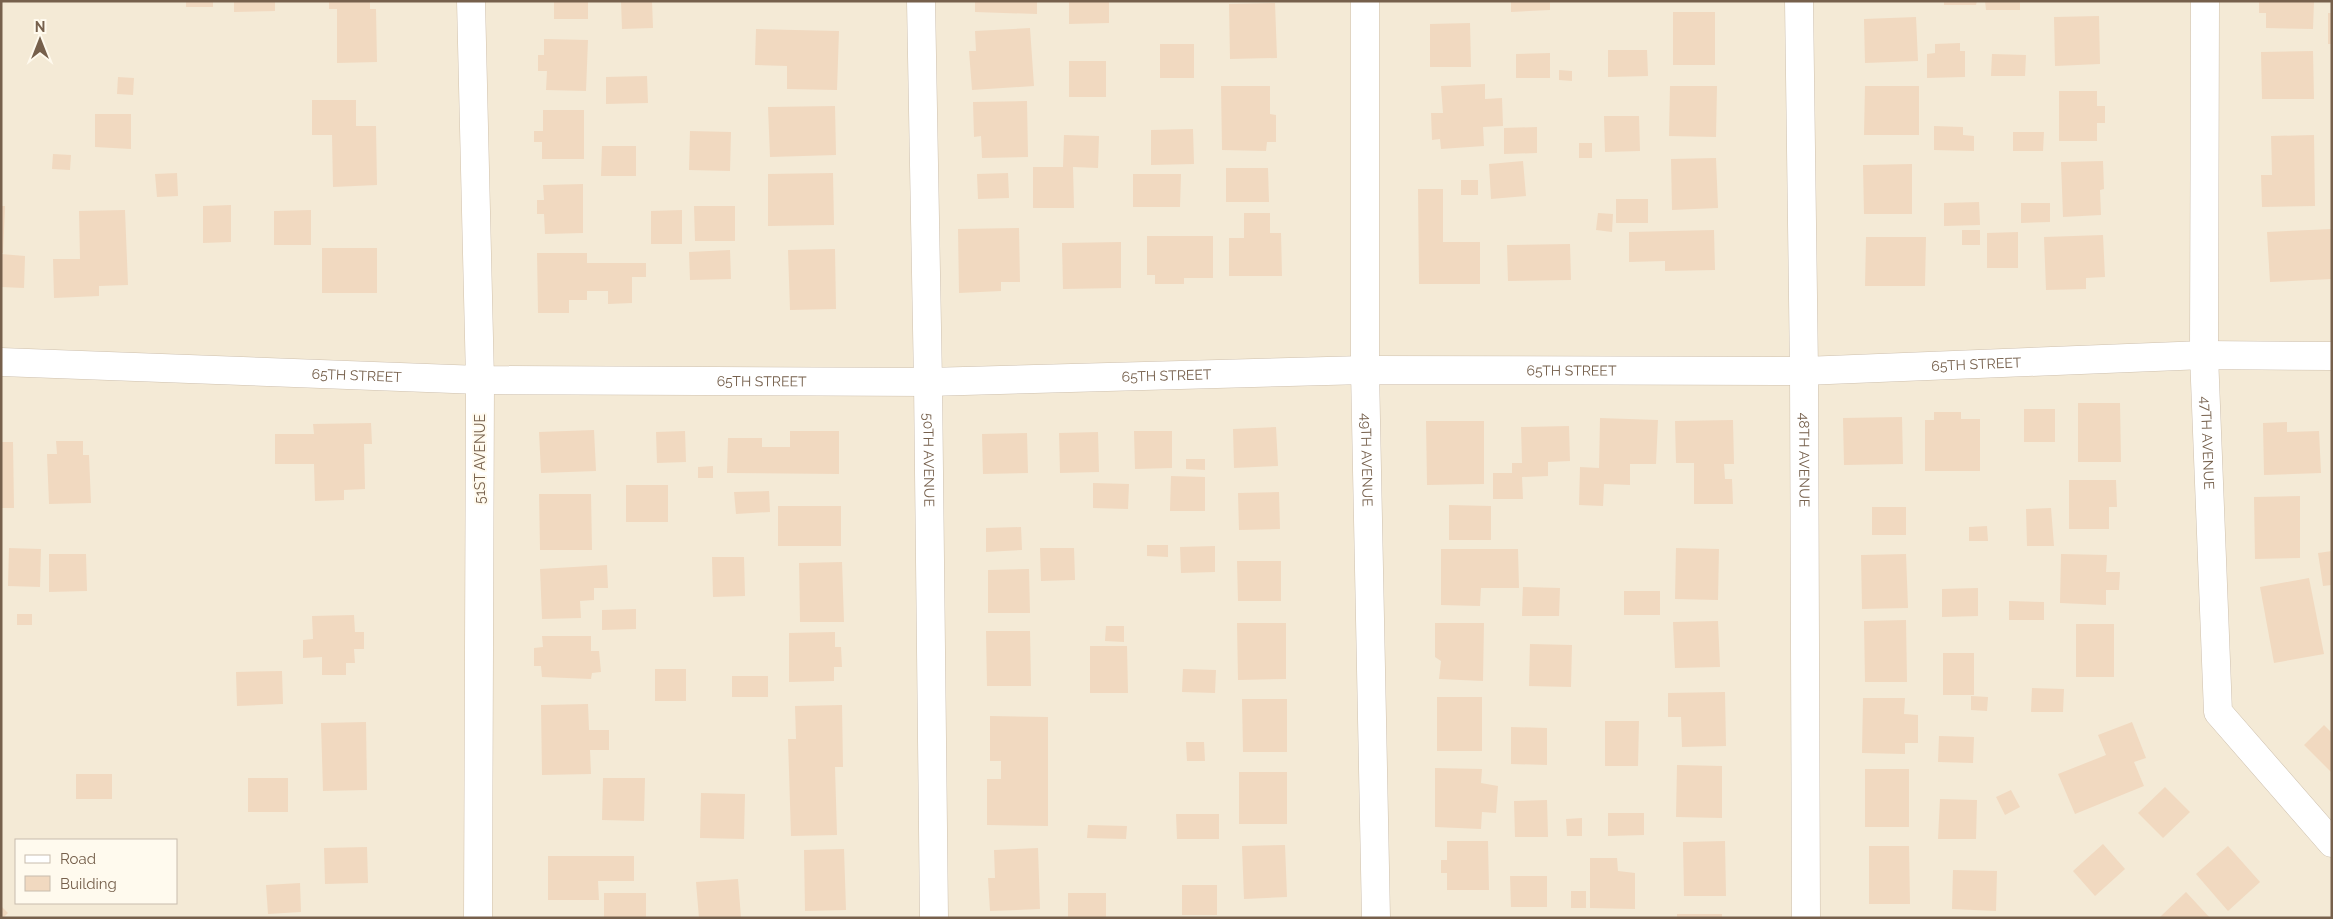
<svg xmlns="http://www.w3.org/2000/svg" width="2333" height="919" viewBox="0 0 2333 919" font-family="Raleway,sans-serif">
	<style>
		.residential { fill: #f4ead6; fill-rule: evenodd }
		.building { fill: #f1d9c0 }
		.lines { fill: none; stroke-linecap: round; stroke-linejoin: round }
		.street-casing { stroke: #cec0ae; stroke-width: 29 }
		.secondary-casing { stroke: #d1c1ab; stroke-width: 29 }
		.street { stroke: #fff; stroke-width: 28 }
		.secondary { stroke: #fff; stroke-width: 28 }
		.labels { text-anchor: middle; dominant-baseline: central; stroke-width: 4; stroke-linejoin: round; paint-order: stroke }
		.street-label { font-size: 14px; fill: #76604c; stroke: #fffaee }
	</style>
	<rect width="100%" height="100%" fill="#fcf7e8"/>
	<path class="residential" d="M1,1H2332V918H1ZM16,840H176V903H16Z"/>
	<g class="building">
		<rect x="186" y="1" width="27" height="6"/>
		<polygon points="234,1 275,1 275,11 234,12"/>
		<polygon points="329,1 370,1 370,9 376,9 377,62 337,63 337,9 329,9"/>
		<rect x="554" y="1" width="34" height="18"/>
		<polygon points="621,1 652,1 653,28 622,29"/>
		<polygon points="975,1 1037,1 1037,14 975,12"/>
		<polygon points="1069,1 1109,1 1109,23 1069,24"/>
		<polygon points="1511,1 1550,1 1550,10 1511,12"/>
		<polygon points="1944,1 1977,1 1976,5 1944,5"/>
		<polygon points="1985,1 2020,1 2020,10 1986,10"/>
		<polygon points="2259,1 2314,1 2313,29 2266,28 2266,13 2259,13"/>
		<polygon points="1275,3 1277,58 1230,59 1229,4"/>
		<rect x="1673" y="12" width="42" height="53"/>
		<rect x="2328" y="13" width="4" height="31"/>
		<polygon points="2099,16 2100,64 2055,66 2054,17"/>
		<polygon points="1916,17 1918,61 1865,63 1864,19"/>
		<polygon points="1470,23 1471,67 1430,67 1430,24"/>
		<polygon points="1030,28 1034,86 972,90 969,51 976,51 975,31"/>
		<polygon points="756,29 839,31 837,90 787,89 787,66 755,65"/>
		<polygon points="544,39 588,40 586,91 546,90 547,71 538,71 538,55 544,55"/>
		<polygon points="1960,43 1960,51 1965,51 1965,77 1927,78 1927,54 1935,53 1935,44"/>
		<rect x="1160" y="44" width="34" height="34"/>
		<polygon points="1608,50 1647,50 1648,76 1608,77"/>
		<polygon points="2313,51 2314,99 2262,99 2261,52"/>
		<polygon points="1550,53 1550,78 1516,78 1516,54"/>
		<polygon points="1992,54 2026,55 2025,76 1991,76"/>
		<rect x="1069" y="61" width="37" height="36"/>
		<polygon points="1559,70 1572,71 1572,81 1559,80"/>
		<polygon points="647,76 648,103 606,104 606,77"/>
		<polygon points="118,77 134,78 133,95 117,94"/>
		<polygon points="1485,84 1485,99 1502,98 1503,126 1483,127 1484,146 1441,149 1440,139 1432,140 1431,113 1443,113 1441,86"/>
		<polygon points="1221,86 1270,86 1270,114 1276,115 1276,142 1267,142 1266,151 1222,150"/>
		<polygon points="1670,86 1717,86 1716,137 1669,136"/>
		<polygon points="1865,86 1919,86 1919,135 1864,135"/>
		<polygon points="2059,91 2097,91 2097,106 2105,106 2105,123 2097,123 2097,141 2059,141"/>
		<polygon points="312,100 356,100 356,126 376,126 377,185 333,187 332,135 312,135"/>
		<polygon points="1027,101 1028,157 982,158 981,136 974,137 973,102"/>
		<polygon points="835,106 836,155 770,157 768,107"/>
		<polygon points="543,110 584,110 584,159 542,159 542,142 534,142 534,131 543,131"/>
		<polygon points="95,114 131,114 131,149 95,147"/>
		<polygon points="1604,116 1639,116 1640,151 1605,152"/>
		<polygon points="1934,126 1963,127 1963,135 1974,136 1974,151 1934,150"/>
		<polygon points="1537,127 1537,153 1504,154 1504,128"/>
		<polygon points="1193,129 1194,164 1151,165 1151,130"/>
		<polygon points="690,131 731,132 730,171 689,170"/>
		<polygon points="2013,132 2044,132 2043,151 2013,151"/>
		<polygon points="1064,135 1099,136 1098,168 1073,167 1074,208 1033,208 1033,167 1063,167"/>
		<polygon points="2314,135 2315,206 2262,207 2261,175 2272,175 2271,136"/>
		<rect x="1579" y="143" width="13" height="15"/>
		<polygon points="602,146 636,146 636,176 601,176"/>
		<polygon points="53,154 71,155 70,170 52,169"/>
		<polygon points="1716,158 1718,208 1672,210 1671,159"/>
		<polygon points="1523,161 1526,196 1491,199 1489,164"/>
		<polygon points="2103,161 2104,189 2100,190 2101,215 2063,217 2061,162"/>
		<polygon points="1912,164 1912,214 1864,214 1863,165"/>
		<polygon points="1226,168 1268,168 1269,202 1226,202"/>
		<polygon points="177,173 178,196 157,197 155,174"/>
		<polygon points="833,173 834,225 768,226 768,174"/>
		<polygon points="1008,173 1009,198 978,199 977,174"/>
		<polygon points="1133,174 1181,174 1180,207 1133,207"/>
		<rect x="1461" y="180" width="17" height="15"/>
		<polygon points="583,184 583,233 545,234 544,214 537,214 537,200 544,200 543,185"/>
		<polygon points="1418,189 1443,189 1443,242 1480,242 1480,284 1419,284"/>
		<rect x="1616" y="199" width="32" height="24"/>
		<polygon points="1979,202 1980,225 1944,226 1944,203"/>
		<polygon points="2021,203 2050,203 2050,222 2021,223"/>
		<polygon points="231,205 231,242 203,243 203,206"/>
		<polygon points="1,206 5,206 3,253 1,253"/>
		<polygon points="694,206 735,206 735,241 695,241"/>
		<polygon points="125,210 128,285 99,286 99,296 54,298 53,259 80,259 79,211"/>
		<polygon points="311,210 311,245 274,245 274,211"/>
		<polygon points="682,210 682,244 651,244 651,211"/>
		<polygon points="1244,213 1270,213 1270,233 1281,233 1282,276 1229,276 1229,238 1244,238"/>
		<polygon points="1598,213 1613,214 1612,232 1596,230"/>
		<polygon points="1019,228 1020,282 1001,282 1001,291 959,293 958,229"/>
		<polygon points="2332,229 2332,279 2270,282 2267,232"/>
		<polygon points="1714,230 1715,270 1665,271 1665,261 1629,262 1629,232"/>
		<rect x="1962" y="230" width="18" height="15"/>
		<polygon points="2018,232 2018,268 1987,268 1987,233"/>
		<polygon points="2103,235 2105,277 2086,278 2086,289 2046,290 2044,237"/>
		<polygon points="1147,236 1213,236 1213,278 1184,278 1184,284 1155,284 1155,275 1147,275"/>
		<polygon points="1866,237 1926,237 1925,286 1865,286"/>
		<polygon points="1121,242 1121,288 1063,289 1062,243"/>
		<polygon points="1570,244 1571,280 1508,281 1507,245"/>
		<rect x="322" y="248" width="55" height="45"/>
		<polygon points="835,249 836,309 790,310 788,250"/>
		<polygon points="730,250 731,279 690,280 689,252"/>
		<polygon points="537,253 587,253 587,263 646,263 646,277 632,277 632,303 608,304 608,291 587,291 587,300 569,300 569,313 538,313"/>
		<polygon points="1,254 25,256 24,288 1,287"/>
		<polygon points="2078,403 2120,403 2121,462 2078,462"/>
		<rect x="2024" y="409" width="31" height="33"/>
		<polygon points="1934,412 1961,412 1961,419 1980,419 1980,471 1925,471 1925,420 1934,420"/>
		<polygon points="1902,417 1903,464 1844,465 1843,418"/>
		<polygon points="1600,418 1658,420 1656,464 1630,464 1630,485 1604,484 1603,506 1579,505 1580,467 1599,468"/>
		<polygon points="1733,420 1734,464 1724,464 1725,479 1732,479 1733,504 1694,504 1694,463 1676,463 1675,421"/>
		<polygon points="1426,421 1484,421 1484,484 1427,485"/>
		<polygon points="2287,422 2287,432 2319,431 2321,473 2264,475 2263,423"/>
		<polygon points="371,423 372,444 364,444 365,489 344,490 344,500 315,501 314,464 275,464 275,434 314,434 313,424"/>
		<polygon points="1569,426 1570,461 1548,462 1548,476 1522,477 1523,499 1493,499 1493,473 1512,473 1512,463 1522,463 1521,427"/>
		<polygon points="1276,427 1278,466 1234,468 1233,429"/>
		<polygon points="594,430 596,471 541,473 539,432"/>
		<polygon points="685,431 686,462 657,463 656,432"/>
		<polygon points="790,431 839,431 839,474 727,473 728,438 762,438 762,447 790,447"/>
		<polygon points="1134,431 1172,431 1172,468 1135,469"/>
		<polygon points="1098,432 1099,472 1060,473 1059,433"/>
		<polygon points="1027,433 1028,473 983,474 982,434"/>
		<polygon points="56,441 83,441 83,455 89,455 91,503 49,504 47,454 57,454"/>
		<polygon points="1,442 13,442 14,508 1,508"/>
		<polygon points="1186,459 1205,459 1205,470 1186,469"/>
		<polygon points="713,466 713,478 698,478 698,467"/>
		<polygon points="1171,476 1205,477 1205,511 1170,511"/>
		<polygon points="2069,480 2116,480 2117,507 2109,507 2109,529 2069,529"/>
		<polygon points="1093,483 1129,484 1128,509 1093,508"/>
		<rect x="626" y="485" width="42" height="37"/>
		<polygon points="769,491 770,512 736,514 734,492"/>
		<polygon points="1279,492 1280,529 1239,530 1238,493"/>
		<polygon points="539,494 591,494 592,550 540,550"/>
		<polygon points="2300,496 2300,558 2255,559 2254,497"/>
		<polygon points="1449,505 1491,506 1491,540 1449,540"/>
		<rect x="778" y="506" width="63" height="40"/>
		<rect x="1872" y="507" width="34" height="28"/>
		<polygon points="2051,508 2054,546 2027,546 2026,509"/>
		<polygon points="1987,526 1988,541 1969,541 1969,527"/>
		<polygon points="1021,527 1022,550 986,552 986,528"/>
		<polygon points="1147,545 1168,545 1168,557 1147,556"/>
		<polygon points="1215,546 1215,572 1181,573 1180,547"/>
		<polygon points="9,548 41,549 40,587 8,586"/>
		<polygon points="1040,548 1074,548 1075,580 1041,581"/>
		<polygon points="1676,548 1719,549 1718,600 1675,599"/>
		<polygon points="1441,549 1518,549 1519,588 1481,588 1480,606 1441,605"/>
		<polygon points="2332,551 2332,585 2323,586 2318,553"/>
		<polygon points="49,554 86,554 87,591 49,592"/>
		<polygon points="1906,554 1908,608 1862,609 1861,555"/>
		<polygon points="2061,554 2107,555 2106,572 2120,572 2119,590 2106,590 2106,605 2060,603"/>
		<polygon points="712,557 744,557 745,596 713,597"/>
		<polygon points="1237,561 1281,561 1281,601 1238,601"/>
		<polygon points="842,562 844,622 800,622 799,563"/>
		<polygon points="607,565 608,588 594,588 594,600 580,601 581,618 542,619 540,569"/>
		<polygon points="1029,569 1030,613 988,613 988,570"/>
		<polygon points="2309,578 2324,654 2274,663 2260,587"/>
		<polygon points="1523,587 1560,588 1559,616 1522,616"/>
		<polygon points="1978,588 1978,616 1942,617 1942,589"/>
		<rect x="1624" y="591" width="36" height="24"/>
		<polygon points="2009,601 2044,602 2044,620 2009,620"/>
		<polygon points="636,609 636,629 602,630 602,610"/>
		<rect x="17" y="614" width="15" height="11"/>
		<polygon points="354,615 355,632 364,632 364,649 354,649 355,663 346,663 346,675 322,675 322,657 303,658 303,640 313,639 312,616"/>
		<polygon points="1906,620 1907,682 1865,682 1864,621"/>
		<polygon points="1718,621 1720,667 1675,668 1673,622"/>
		<polygon points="1237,623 1286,623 1286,679 1238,680"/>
		<polygon points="1435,623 1484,623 1483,681 1439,679 1441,661 1435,657"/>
		<rect x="2076" y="624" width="38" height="53"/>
		<polygon points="1106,626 1124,626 1124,642 1105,641"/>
		<polygon points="986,631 1030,631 1031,686 987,686"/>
		<polygon points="835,632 835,647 841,647 842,667 834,667 834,681 789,682 789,633"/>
		<polygon points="542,636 591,636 591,651 599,651 601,672 592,673 591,679 542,677 541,666 534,666 534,648 543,647"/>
		<polygon points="1530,644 1572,645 1571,687 1529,686"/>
		<polygon points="1090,646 1127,646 1128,693 1090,693"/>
		<rect x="1943" y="653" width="31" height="42"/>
		<rect x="655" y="669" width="31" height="32"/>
		<polygon points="1183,669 1216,670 1215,693 1182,692"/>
		<polygon points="282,671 283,704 237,706 236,672"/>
		<rect x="732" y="676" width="36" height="21"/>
		<polygon points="2032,688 2064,689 2063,712 2031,712"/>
		<polygon points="1725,692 1726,746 1682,747 1681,717 1668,717 1668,693"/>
		<polygon points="1971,696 1988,697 1987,711 1971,710"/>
		<rect x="1437" y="697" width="45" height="54"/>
		<polygon points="1863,698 1905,698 1904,714 1918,715 1918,743 1905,743 1905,754 1862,753"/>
		<polygon points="1242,699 1287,699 1287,752 1243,752"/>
		<polygon points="588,704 589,730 609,730 609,750 590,750 591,774 542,775 541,705"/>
		<polygon points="842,705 843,767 835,767 837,835 791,836 788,739 796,739 795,706"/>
		<polygon points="990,716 1048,717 1048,826 987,825 987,779 1001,779 1001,761 990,761"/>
		<polygon points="1605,721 1639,721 1638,766 1605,766"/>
		<polygon points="366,722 367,790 323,791 321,723"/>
		<polygon points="2132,722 2146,758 2134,762 2144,786 2075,814 2058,774 2106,755 2098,735"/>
		<polygon points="2324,725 2332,733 2332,773 2304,745"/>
		<polygon points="1511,727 1547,728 1547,765 1511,764"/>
		<polygon points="1939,736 1974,737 1973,763 1938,762"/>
		<polygon points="1186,742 1204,742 1205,761 1187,761"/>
		<polygon points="1677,765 1722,766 1722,818 1676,817"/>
		<polygon points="1435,768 1482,769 1481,783 1498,786 1496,813 1482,812 1481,829 1435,827"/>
		<rect x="1865" y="769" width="44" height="58"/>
		<rect x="1239" y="772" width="48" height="52"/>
		<rect x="76" y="774" width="36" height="25"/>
		<rect x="248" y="778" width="40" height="34"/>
		<polygon points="603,778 645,778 644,821 602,820"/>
		<polygon points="2165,787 2190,812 2163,838 2138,813"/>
		<polygon points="2011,790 2020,807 2005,815 1996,797"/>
		<polygon points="701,793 745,794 744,839 700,838"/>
		<polygon points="1940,799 1977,800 1976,839 1938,839"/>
		<polygon points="1547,800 1548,837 1515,837 1514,801"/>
		<polygon points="1608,813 1644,813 1644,835 1608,836"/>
		<polygon points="1176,814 1219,814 1219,839 1177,839"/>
		<polygon points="1582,818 1582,836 1567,836 1566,819"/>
		<polygon points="1088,825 1127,826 1126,839 1087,838"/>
		<polygon points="1447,841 1488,841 1489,890 1447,890 1447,873 1441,873 1441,860 1447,860"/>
		<polygon points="1725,841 1726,896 1684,896 1683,842"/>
		<polygon points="2103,844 2125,869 2095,896 2073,871"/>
		<polygon points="1285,845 1287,897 1244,899 1242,846"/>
		<polygon points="1869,846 1909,846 1910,904 1869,904"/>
		<polygon points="2228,846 2260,882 2228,911 2196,874"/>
		<polygon points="367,847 368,883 325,884 324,848"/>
		<polygon points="1038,848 1040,909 990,911 988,878 995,878 994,850"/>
		<polygon points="844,849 846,910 805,911 804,850"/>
		<polygon points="548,856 634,856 634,881 598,881 599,900 548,900"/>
		<polygon points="1590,858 1617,858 1618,871 1635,873 1635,909 1590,908"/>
		<polygon points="1953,870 1997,871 1996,911 1952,909"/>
		<polygon points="1510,876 1547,876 1547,907 1511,907"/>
		<polygon points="738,879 741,918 699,918 696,882"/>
		<polygon points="300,883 301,912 268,914 266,885"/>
		<rect x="1182" y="885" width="35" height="30"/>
		<rect x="1571" y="891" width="15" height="17"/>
		<polygon points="2186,892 2210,918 2159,918"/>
		<rect x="604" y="893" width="42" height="25"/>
		<rect x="1068" y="893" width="38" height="25"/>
		<polygon points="1,906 8,913 3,918 1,918"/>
		<rect x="1677" y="914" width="45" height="4"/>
	</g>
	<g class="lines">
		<g class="street-casing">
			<g id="street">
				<path id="s1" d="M921,1L928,382L934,918"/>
				<path id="s2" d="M1365,1V370L1376,918"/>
				<path id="s3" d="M1799,1L1804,371L1806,918"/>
				<path id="s4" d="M2205,1L2204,355L2218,712L2332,843"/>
				<path id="s5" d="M1,362L480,380L928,382L1365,370L1804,371L2204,355L2332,356"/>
			</g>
		</g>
		<g class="secondary-casing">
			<polyline id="secondary" points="471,1 480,380 478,918"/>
		</g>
		<use href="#street" class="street"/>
		<use href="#secondary" class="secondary"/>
	</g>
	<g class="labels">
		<g class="street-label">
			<text stroke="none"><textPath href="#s5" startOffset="1976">65TH STREET</textPath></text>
			<text stroke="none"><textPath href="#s5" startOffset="1571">65TH STREET</textPath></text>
			<text stroke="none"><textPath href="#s5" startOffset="1166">65TH STREET</textPath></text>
			<text stroke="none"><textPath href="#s5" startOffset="356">65TH STREET</textPath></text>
			<text stroke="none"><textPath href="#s5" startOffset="761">65TH STREET</textPath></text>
			<text stroke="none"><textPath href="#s4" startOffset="442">47TH AVENUE</textPath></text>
			<text transform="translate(480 459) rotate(-90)">51ST AVENUE</text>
			<text stroke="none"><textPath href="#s1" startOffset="459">50TH AVENUE</textPath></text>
			<text stroke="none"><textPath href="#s3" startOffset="459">48TH AVENUE</textPath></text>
			<text stroke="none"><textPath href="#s2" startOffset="459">49TH AVENUE</textPath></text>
		</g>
	</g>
	<rect width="2333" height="919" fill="none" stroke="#76604c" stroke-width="5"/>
	<rect x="15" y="839" width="162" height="65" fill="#fffaee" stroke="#c8bcad"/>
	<rect x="25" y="855" width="25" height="8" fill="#ffffff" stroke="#c8bcad"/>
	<text x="60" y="864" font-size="15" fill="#76604c">Road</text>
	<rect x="25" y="876" width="25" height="15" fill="#f1d9c0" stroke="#c8bcad"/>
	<text x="60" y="889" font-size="15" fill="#76604c">Building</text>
	<g transform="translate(40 40)" stroke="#fffaee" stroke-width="4" paint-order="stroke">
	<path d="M0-4L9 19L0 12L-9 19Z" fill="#76604c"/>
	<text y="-8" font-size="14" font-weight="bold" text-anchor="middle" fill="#76604c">N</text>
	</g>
</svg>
